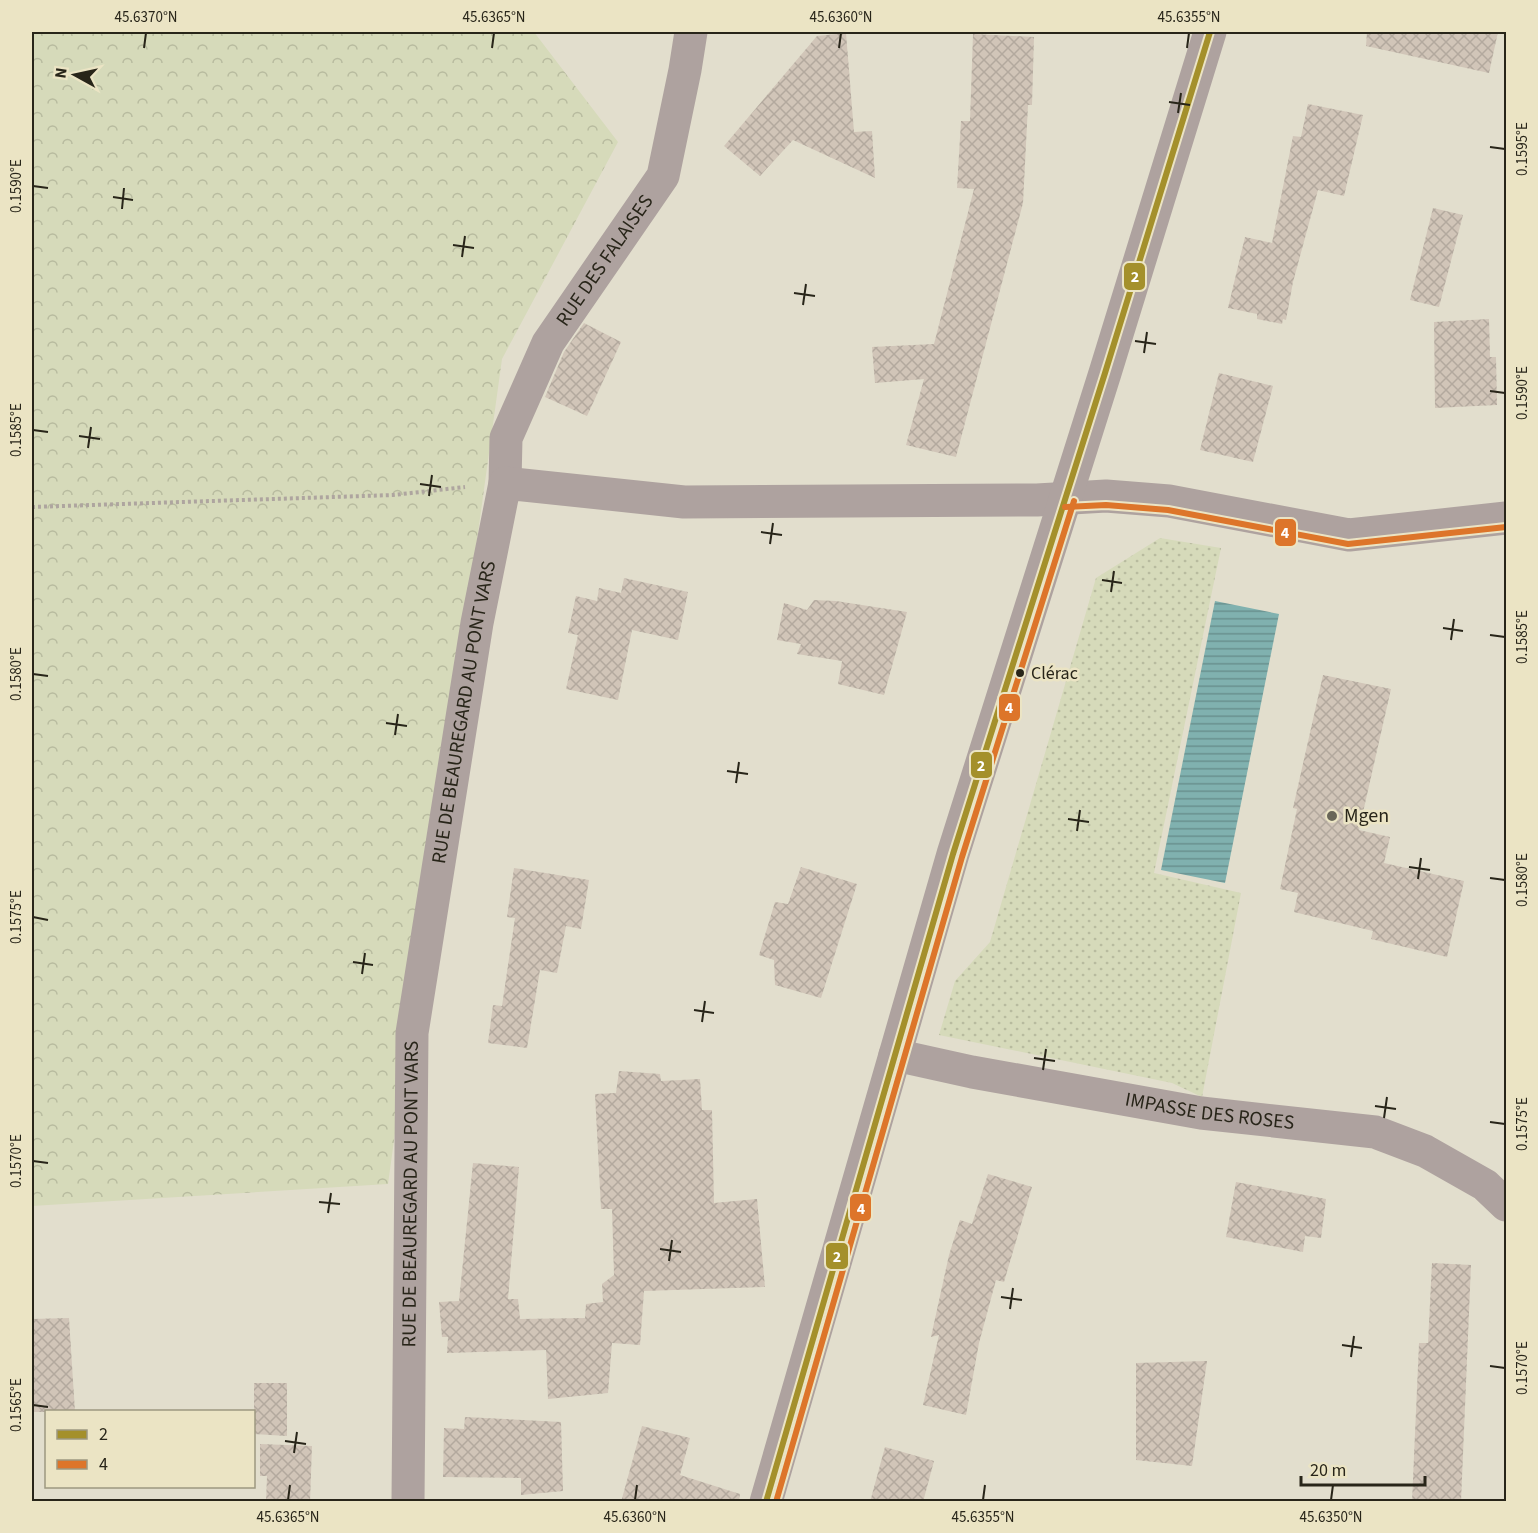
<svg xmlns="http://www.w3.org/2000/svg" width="1538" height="1533" viewBox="0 0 1538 1533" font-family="'Source Sans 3',sans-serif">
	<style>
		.forest { fill: url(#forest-crowns) }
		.park { fill: url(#park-dots) }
		.water { fill: url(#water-rules) }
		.building { fill: url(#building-cross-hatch) }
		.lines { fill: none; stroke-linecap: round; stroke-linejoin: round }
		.path { stroke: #aea59f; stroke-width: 4; stroke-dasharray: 3 3; stroke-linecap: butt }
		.minor { stroke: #aea29f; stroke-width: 33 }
		.tertiary { stroke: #aea29f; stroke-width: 33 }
		.bus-1-casing { stroke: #ebe4c4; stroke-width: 10 }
		.bus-2-casing { stroke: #ebe4c4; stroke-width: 10 }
		.bus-1 { stroke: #a4902b; stroke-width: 6 }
		.bus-2 { stroke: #dd752a; stroke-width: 6 }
		.ticks { fill: none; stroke: #282519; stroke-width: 2 }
		.bus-dot { fill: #282519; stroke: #ebe4c4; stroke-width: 2 }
		.poi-dot { fill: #696658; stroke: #ebe4c4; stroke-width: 2 }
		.labels { text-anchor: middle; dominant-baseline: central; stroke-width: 5; stroke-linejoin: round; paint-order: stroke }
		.bus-label { font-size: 18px; fill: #282519; stroke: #ebe4c4; text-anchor: start }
		.street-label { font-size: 20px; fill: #282519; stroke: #ebe4c4 }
		.poi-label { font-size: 20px; fill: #282519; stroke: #ebe4c4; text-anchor: start }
		.line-badge { stroke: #ebe4c4; stroke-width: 2 }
		.badge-label { font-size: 16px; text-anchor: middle; font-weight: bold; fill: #fff }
		.neatline { fill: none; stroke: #282519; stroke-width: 2 }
		.ticks-label { font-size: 15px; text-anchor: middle; fill: #282519 }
	</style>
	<defs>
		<pattern id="forest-crowns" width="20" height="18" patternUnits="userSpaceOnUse" patternTransform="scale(1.5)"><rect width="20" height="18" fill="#d6daba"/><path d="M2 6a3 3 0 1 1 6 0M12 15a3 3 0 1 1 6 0" fill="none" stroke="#b8bb9f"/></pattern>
		<pattern id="park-dots" width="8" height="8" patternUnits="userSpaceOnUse" patternTransform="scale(1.5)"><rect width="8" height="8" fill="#d6daba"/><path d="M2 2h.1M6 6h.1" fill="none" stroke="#b8bb9f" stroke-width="1.8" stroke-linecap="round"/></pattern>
		<pattern id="water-rules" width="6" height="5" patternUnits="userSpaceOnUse" patternTransform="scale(1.5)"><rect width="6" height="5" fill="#80b1af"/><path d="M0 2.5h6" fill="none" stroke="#69908e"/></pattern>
		<pattern id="building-cross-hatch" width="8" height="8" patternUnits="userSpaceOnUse" patternTransform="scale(1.5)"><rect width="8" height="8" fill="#d1c5b8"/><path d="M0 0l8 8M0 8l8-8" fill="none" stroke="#b3a99e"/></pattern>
	</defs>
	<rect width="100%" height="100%" fill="#e2decd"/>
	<polygon class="forest" points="32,32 534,32 618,142 502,359 388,1184 32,1206"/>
	<polygon class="park" points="1160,538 1221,548 1154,873 1241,893 1202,1097 1172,1083 939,1035 955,981 990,942 1096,578"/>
	<polygon class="water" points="1215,601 1279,614 1225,883 1161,870"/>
	<g class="building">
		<polygon points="1367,32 1498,32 1489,73 1366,46"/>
		<polygon points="846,33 854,132 872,131 875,178 793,140 760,176 724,146 817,36"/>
		<polygon points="973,34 1034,37 1032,105 1028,105 1023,203 956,457 906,445 924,379 875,383 872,347 934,344 974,189 957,188 961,121 970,121"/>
		<polygon points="1308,104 1363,115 1344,196 1318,190 1293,282 1286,320 1283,319 1282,324 1257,319 1257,314 1228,308 1245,237 1272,243 1293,136 1301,137"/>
		<polygon points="1433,208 1463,215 1439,307 1410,300"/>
		<polygon points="1489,319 1490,357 1496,357 1497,405 1435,408 1434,322"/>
		<polygon points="584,323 621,342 587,416 545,397 564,352"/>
		<polygon points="1219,373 1273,386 1253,462 1200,450"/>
		<polygon points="624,578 688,592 678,640 632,630 618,700 566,689 578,635 568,633 576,596 597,601 599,588 621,593"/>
		<polygon points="814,600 836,601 907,612 884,695 838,684 842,661 797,654 801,644 777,640 784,603 807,610"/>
		<polygon points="1323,675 1391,689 1359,830 1390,837 1384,863 1464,881 1447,957 1371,939 1373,931 1294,912 1298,893 1280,889 1297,809 1293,808"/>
		<polygon points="801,867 857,884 821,998 775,985 774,960 759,955 775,902 788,904"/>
		<polygon points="514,868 589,880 581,929 566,926 557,973 540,970 527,1048 488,1043 493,1005 502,1006 515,918 507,917"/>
		<polygon points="619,1071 660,1074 661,1081 700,1079 702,1110 712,1110 714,1203 757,1199 765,1287 644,1291 640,1345 612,1343 608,1393 548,1399 546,1350 447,1353 448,1337 442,1337 439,1302 459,1301 473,1163 519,1167 508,1299 518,1299 520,1319 585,1318 586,1304 603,1302 602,1284 614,1275 612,1209 601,1209 595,1094 616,1093"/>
		<polygon points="988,1174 1032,1187 1004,1282 996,1280 979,1343 966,1415 923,1405 939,1335 931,1337 949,1255 960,1220 972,1224"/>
		<polygon points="1236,1182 1326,1199 1321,1238 1305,1236 1303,1252 1226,1237"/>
		<polygon points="1432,1263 1471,1265 1461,1502 1412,1502 1419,1343 1428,1343"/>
		<polygon points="69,1318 75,1412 32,1412 32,1319"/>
		<polygon points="1207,1361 1192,1466 1136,1460 1136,1363"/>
		<polygon points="254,1383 287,1383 287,1436 254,1434"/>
		<polygon points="465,1417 561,1422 563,1491 521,1495 521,1478 443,1477 444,1428 464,1429"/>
		<polygon points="642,1426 690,1438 680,1475 740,1494 739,1502 621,1502"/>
		<polygon points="260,1444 312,1446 310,1502 266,1502 267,1476 260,1476"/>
		<polygon points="885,1447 934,1461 923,1502 870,1502"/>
	</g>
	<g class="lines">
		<polyline class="path" points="32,507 393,495 465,487"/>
		<g class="minor">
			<path id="s1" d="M505,483L506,438L548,343L663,176L685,70L691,32"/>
			<path id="s2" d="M895,1055L972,1072L1201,1113L1375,1132L1425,1151L1485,1185L1506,1205"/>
			<path id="s3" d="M408,1502L412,1033L477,623L505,483L684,502L1037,500L1106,496L1169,501L1349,535L1506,518"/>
		</g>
		<polyline class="tertiary" points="766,1502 953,854 1105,373 1210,32"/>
		<g class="bus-1-casing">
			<polyline id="bus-1" points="766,1502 953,854 1105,373 1210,32"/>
		</g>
		<g class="bus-2-casing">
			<g id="bus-2">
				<polyline points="1065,507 1106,505 1168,510 1348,544 1506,527"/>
				<polyline points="776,1502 962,857 1074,501"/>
			</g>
		</g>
		<use href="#bus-1" class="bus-1"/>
		<use href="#bus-2" class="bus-2"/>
	</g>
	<path class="ticks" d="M144,48L146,33M492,48L494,33M839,48L841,33M1187,48L1189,33M1169,102L1190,105M1178,113L1181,93M1490,147L1505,149M33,186L48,188M113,197L133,200M122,209L124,188M453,245L474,248M462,257L465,236M794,293L815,296M803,305L806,284M1135,341L1156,344M1144,353L1147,332M1490,391L1505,393M33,430L48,432M79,436L100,439M88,448L91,427M420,484L441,487M429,496L432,475M761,532L782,535M770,544L773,523M1102,580L1122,583M1111,592L1114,571M1443,628L1463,631M1490,635L1505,637M1451,640L1454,619M33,674L48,676M386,723L407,726M395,735L398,714M727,771L748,774M736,783L739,762M1068,819L1089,822M1077,831L1080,810M1409,867L1430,870M1490,878L1505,880M1418,879L1421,858M33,917L48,920M353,962L373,965M362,974L365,953M694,1010L714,1013M702,1022L705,1001M1034,1058L1055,1061M1043,1070L1046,1049M1375,1106L1396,1109M1384,1118L1387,1097M1490,1122L1505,1124M33,1161L48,1163M319,1202L340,1204M328,1213L331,1193M660,1249L681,1252M669,1261L672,1240M1001,1297L1022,1300M1010,1309L1013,1288M1342,1345L1362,1348M1351,1357L1354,1336M1490,1366L1505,1368M33,1405L48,1407M285,1441L306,1444M294,1453L297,1432M288,1500L290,1485M635,1500L637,1485M983,1500L985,1485M1331,1500L1333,1485"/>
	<circle class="bus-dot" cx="1020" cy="673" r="5"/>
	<circle class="poi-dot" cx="1332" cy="816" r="6"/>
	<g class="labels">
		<g class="bus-label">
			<text x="1031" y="673">Clérac</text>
		</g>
		<g class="street-label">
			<text stroke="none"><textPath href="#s1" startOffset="249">RUE DES FALAISES</textPath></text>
			<text stroke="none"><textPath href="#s3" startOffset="794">RUE DE BEAUREGARD AU PONT VARS</textPath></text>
			<text stroke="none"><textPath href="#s2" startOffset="320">IMPASSE DES ROSES</textPath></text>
			<text stroke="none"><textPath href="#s3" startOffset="308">RUE DE BEAUREGARD AU PONT VARS</textPath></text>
		</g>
		<g class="poi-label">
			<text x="1344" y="816">Mgen</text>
		</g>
	</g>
	<g class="line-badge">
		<rect x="1123" y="262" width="23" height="29" rx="6" fill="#a4902b"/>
		<rect x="1274" y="518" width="23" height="29" rx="6" fill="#dd752a"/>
		<rect x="998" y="693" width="23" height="29" rx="6" fill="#dd752a"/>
		<rect x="970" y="751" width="23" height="28" rx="6" fill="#a4902b"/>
		<rect x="849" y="1193" width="23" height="29" rx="6" fill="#dd752a"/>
		<rect x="825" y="1242" width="24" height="28" rx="6" fill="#a4902b"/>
	</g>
	<g class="badge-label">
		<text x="1135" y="282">2</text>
		<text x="1285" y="538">4</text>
		<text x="1009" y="713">4</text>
		<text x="981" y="771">2</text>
		<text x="861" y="1214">4</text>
		<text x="837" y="1262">2</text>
	</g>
	<rect width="1538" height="1533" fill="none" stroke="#ebe4c4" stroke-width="66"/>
	<rect x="45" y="1410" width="210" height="78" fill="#ebe4c4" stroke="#9d9880" stroke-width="1.5"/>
	<rect x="57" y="1430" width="30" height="9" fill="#a4902b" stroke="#9d9880" stroke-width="1.5"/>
	<text x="99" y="1440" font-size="18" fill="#282519">2</text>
	<rect x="57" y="1460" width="30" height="9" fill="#dd752a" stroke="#9d9880" stroke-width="1.5"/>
	<text x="99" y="1470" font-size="18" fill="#282519">4</text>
	<g transform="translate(75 75) rotate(278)" stroke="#ebe4c4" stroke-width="4.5" paint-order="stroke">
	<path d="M0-4.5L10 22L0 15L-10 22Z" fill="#282519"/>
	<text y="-9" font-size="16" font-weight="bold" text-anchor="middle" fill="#282519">N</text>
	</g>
	<path d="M1301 1476v9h124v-9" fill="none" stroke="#282519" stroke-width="3"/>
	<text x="1310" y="1476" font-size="18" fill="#282519" stroke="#ebe4c4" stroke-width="4.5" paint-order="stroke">20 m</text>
	<rect x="33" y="33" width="1472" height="1467" class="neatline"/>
	<g class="ticks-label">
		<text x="146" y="22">45.6370°N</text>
		<text x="494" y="22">45.6365°N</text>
		<text x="841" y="22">45.6360°N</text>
		<text x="1189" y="22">45.6355°N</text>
		<text transform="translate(1522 149) rotate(-90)" y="5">0.1595°E</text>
		<text transform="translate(16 186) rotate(-90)" y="5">0.1590°E</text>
		<text transform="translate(1522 393) rotate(-90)" y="5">0.1590°E</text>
		<text transform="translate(16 430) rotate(-90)" y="5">0.1585°E</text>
		<text transform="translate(1522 637) rotate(-90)" y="5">0.1585°E</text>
		<text transform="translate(16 674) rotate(-90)" y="5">0.1580°E</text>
		<text transform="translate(1522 880) rotate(-90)" y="5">0.1580°E</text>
		<text transform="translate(16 917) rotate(-90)" y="5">0.1575°E</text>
		<text transform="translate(1522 1124) rotate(-90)" y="5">0.1575°E</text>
		<text transform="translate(16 1161) rotate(-90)" y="5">0.1570°E</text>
		<text transform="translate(1522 1368) rotate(-90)" y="5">0.1570°E</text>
		<text transform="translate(16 1405) rotate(-90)" y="5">0.1565°E</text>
		<text x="288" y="1522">45.6365°N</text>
		<text x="635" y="1522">45.6360°N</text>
		<text x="983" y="1522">45.6355°N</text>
		<text x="1331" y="1522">45.6350°N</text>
	</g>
</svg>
